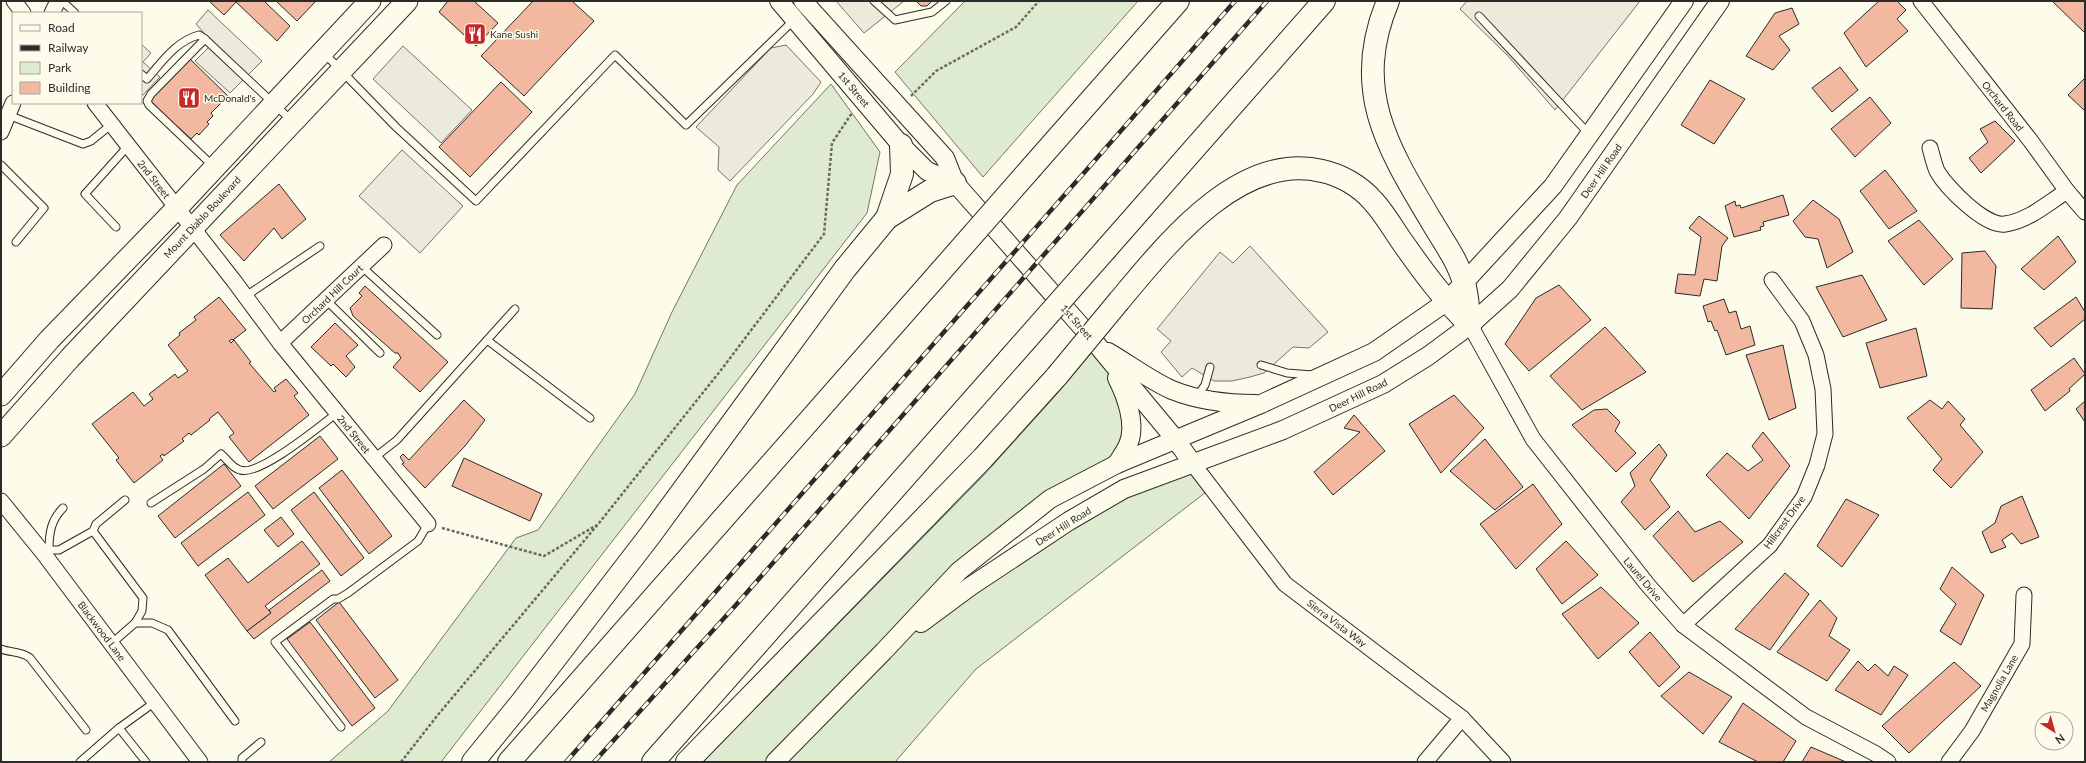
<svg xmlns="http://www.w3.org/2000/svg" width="2086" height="763" viewBox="0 0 2086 763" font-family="Lato,sans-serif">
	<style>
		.green { fill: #deebd1; stroke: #74746e }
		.parking { fill: #eceadb; stroke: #74746e }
		.building { fill: #f2b8a0; stroke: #2b2b2b }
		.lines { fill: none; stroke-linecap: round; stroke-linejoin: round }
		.service-casing { stroke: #2b2b2b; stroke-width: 9 }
		.minor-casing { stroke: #2b2b2b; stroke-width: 17 }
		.tertiary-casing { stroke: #2b2b2b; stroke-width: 20 }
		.secondary-casing { stroke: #2b2b2b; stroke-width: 23 }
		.motorway-casing { stroke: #2b2b2b; stroke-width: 24 }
		.path { stroke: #6a6964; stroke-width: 2.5; stroke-dasharray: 3 2; stroke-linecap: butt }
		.service { stroke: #fdfbea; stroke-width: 7 }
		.minor { stroke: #fdfbea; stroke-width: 15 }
		.tertiary { stroke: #fdfbea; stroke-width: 18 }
		.secondary { stroke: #fdfbea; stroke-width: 21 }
		.motorway { stroke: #fdfbea; stroke-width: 22 }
		.rail-casing { stroke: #2b2b2b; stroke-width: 4.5 }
		.rail { stroke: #fdfbea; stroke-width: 3; stroke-dasharray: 9; stroke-linecap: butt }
		.motorway-bridge-casing { stroke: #2b2b2b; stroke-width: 24; stroke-linecap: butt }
		.motorway-bridge { stroke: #fdfbea; stroke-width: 22 }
		.labels { text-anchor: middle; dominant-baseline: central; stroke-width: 3; stroke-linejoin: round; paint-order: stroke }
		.poi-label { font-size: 10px; fill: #2b2b2b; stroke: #fdfbea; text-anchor: start }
		.street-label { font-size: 10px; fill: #2b2b2b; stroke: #fdfbea }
	</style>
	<rect width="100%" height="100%" fill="#fdfbea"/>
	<g class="green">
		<polygon points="965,1 1138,1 983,177 895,72"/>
		<polygon points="831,84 880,152 867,213 441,762 329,762 388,711 516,538 538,530 635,394 672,312 737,185"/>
		<polygon points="1097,346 1131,423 1117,464 1050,499 886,649 1054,531 1193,464 1210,489 976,669 895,762 703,762 983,476 1056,395"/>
	</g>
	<g class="parking">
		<polygon points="836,1 904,1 864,33"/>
		<polygon points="1467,1 1640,1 1555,110 1508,56 1460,9"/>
		<polygon points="208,10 262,61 230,93 195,61 213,43 196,24"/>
		<polygon points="141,44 151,53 143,62 160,77 141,97"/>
		<polygon points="786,45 821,82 813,94 730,181 718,170 719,147 696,127 771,48"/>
		<polygon points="403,46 472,110 441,143 373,79"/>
		<polygon points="402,150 463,206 420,253 359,196"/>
		<polygon points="1250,246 1328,332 1309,348 1293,347 1264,373 1250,377 1232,381 1214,381 1192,368 1182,377 1161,352 1171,341 1157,329 1220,252 1233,263"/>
	</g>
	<g class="building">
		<polygon points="209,1 264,1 290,26 277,41 236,2 224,15"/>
		<polygon points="276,1 316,1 297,21"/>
		<polygon points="448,1 474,1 498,23 476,46 439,12"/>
		<polygon points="533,1 572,1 594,21 524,96 481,56"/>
		<polygon points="916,1 932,1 927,6 921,6"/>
		<polygon points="1879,1 1897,1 1906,10 1897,19 1908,31 1866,67 1844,33"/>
		<polygon points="2052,1 2085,1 2085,33"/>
		<polygon points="1792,8 1799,24 1779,36 1790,50 1773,70 1746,56 1775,13"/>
		<polygon points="190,59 228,96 211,113 213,116 207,122 209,124 199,135 197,133 191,139 177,126 176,128 155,108 156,106 150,100"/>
		<polygon points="1840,67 1858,90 1832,112 1812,88"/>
		<polygon points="2084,79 2085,80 2085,111 2068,95"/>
		<polygon points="1710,80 1745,99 1714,144 1681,125"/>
		<polygon points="501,82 532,112 470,177 439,147"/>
		<polygon points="1870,97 1891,123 1855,157 1831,129"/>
		<polygon points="1995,121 2015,141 1981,173 1969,158 1988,142 1980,129"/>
		<polygon points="1885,170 1917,211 1889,229 1860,191"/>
		<polygon points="279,184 306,219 282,239 274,228 244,261 220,235"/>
		<polygon points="1783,195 1789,215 1763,222 1764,226 1760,227 1761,230 1734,237 1725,206 1735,201 1736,206 1740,205 1741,208"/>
		<polygon points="1813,200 1839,219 1853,252 1827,268 1818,239 1805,237 1793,221"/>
		<polygon points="1699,216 1728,238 1722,246 1717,281 1704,279 1700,296 1675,293 1678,274 1695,275 1701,237 1689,228"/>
		<polygon points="1919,220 1953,259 1924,285 1888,241"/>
		<polygon points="2058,236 2076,262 2044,290 2021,269"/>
		<polygon points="1985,251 1996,266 1992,309 1961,308 1962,253"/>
		<polygon points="1862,275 1887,320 1843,337 1816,287"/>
		<polygon points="1559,285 1591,320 1529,371 1505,344 1536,298"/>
		<polygon points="365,286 448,362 420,392 393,367 401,358 398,353 395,353 353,316 350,308 362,296 359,293"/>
		<polygon points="219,297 246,330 233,340 232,339 229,341 231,343 234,340 251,362 249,363 274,392 276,391 274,388 286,379 298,393 294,396 309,415 249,462 229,437 234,433 218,412 209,419 210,420 191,435 189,433 182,439 184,441 164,456 163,454 160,456 163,460 134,483 116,460 119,458 92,424 133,392 144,406 153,399 149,394 175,374 178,378 188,371 168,345 180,335 179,333 196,320 194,317"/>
		<polygon points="2076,297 2085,312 2085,319 2051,347 2034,328"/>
		<polygon points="1724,299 1729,313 1736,311 1741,329 1750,326 1755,345 1726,355 1717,330 1715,331 1711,321 1708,322 1703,306"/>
		<polygon points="335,323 358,345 346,356 355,367 346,377 333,364 331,366 311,347"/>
		<polygon points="1605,327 1646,372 1582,410 1550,376"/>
		<polygon points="1916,328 1927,376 1880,388 1866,343"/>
		<polygon points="1783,345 1796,408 1769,420 1746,355"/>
		<polygon points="2074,358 2085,374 2069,389 2070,391 2045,411 2031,390"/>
		<polygon points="1454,395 1484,428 1441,473 1409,424"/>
		<polygon points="464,400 485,420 465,446 425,488 402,464 404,463 400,457 403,454 409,460"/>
		<polygon points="1930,400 1942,409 1948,401 1965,419 1960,425 1983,452 1951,488 1933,470 1942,459 1907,418"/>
		<polygon points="2085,401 2085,422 2076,409"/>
		<polygon points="1607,409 1620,422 1615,431 1636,453 1616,472 1572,425 1594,410"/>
		<polygon points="1354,415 1385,451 1333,495 1314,472 1360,432 1344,428"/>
		<polygon points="1763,432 1790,466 1749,519 1706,475 1727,453 1748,471 1763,460 1752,446"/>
		<polygon points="320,436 338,459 273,509 255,486"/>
		<polygon points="1485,439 1523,487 1495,510 1450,471"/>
		<polygon points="1659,444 1667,455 1650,480 1670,507 1645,530 1621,502 1635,486 1630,473"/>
		<polygon points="464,458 542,494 530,521 452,486"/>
		<polygon points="224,464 241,486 175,538 158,516"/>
		<polygon points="342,470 392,536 369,554 319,488"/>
		<polygon points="1533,484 1562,524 1516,569 1480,524"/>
		<polygon points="248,492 265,515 198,566 181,543"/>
		<polygon points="314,492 364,558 341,576 291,510"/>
		<polygon points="2022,496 2039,537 2021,544 2012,533 2002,540 2006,547 1991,553 1982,532 1995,523 2001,506"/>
		<polygon points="1846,499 1879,515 1842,567 1817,546"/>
		<polygon points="1678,511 1695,532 1720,521 1743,542 1693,582 1653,536"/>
		<polygon points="281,517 294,534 278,547 264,530"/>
		<polygon points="302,541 320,564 265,606 271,613 247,631 205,575 228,558 248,583"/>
		<polygon points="1566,541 1598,575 1562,604 1536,569"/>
		<polygon points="1952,567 1984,595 1961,645 1940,631 1956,604 1940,589"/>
		<polygon points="322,570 330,581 254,639 247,631 271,613 269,610"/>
		<polygon points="1785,573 1809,594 1770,650 1735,629"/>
		<polygon points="1601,587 1639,623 1598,659 1562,614"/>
		<polygon points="1820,600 1837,618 1829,636 1850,650 1827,681 1777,652"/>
		<polygon points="339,602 398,680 375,698 316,620"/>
		<polygon points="310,622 375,708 352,726 287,639"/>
		<polygon points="1650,632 1680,667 1659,687 1629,652"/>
		<polygon points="1858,661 1868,671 1875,664 1888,676 1894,666 1908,675 1881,715 1835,690"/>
		<polygon points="1954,662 1981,686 1909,753 1882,726"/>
		<polygon points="1689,672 1732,697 1703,734 1661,696"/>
		<polygon points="1743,703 1796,741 1783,762 1758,762 1719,742"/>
		<polygon points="1811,747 1846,762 1802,762"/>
	</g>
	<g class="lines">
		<g class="service-casing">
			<g id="service">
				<polyline points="62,1 75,13"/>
				<polyline points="874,1 895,20 932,12 946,1"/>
				<polyline points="1479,16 1589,134"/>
				<polyline points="205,39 151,94 147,101 149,105 213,166"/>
				<polyline points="324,53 396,127 476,201 615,55 686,125 795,19"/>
				<path d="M141,74L147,79C162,62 176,41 199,35L205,39L292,121"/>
				<polyline points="8,115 83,144 91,141 112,124"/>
				<polyline points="1,165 44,208 16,242"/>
				<polyline points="116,227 85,194 128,146"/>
				<polyline points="361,266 437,335"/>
				<polyline points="246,296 320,246"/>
				<polyline points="326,300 380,353"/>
				<polyline points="487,340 590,418"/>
				<polyline points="1261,365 1287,373 1313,375"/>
				<polyline points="1197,396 1205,385 1210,367"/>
				<polyline points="374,458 397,440 515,309"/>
				<path d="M151,503L204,469L221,454C227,459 232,468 240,470C259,477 320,426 337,413"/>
				<polyline points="93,531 143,598 142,611 135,623"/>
				<polyline points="49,550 59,550 93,531 96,524 125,500"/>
				<path d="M47,552L49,550C49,533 51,520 63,508"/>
				<polyline points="111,644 135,623 152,623 168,630 235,721"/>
				<path d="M1,649C11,653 22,651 30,658L86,730"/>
				<polyline points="341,727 275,642 333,599 338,599 348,593 418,541 428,524"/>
				<polyline points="119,728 146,762"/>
				<polyline points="80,762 119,728 155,702"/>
				<polyline points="242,762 242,758 261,742"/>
			</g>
		</g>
		<g class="minor-casing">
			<g id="minor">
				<polyline points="14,1 23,13"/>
				<polyline points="1921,1 2030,140 2067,191 2085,212"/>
				<polyline points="52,13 58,1"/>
				<polyline points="95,103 234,281 280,343 428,524"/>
				<polyline points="1,132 13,103"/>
				<path d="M1930,148C1932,155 1934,164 1937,171C1946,187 1985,227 2005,224C2028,221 2048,203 2067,191"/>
				<polyline points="1470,325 1533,439 1647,584 1683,625 1806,717 1876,754 1888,762"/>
				<polyline points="280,343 384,245"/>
				<polyline points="1193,464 1285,584 1462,718 1503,762"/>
				<polyline points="1,501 44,554 200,762"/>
				<polyline points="1683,625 1770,545 1804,497 1817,465 1825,434 1823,389 1816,355 1802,321 1772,280"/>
				<polyline points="1425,762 1462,718"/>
				<polyline points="1949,762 1972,731 2022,644 2024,595"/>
			</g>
		</g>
		<g class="tertiary-casing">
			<g id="tertiary">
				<polyline points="779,1 901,145 927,171 955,183"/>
				<polyline points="803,1 945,158 955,183 1088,334 1176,440 1193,464"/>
				<path d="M1108,352C1127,363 1153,382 1172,390C1197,400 1229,404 1256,404"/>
				<path d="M1117,464C1120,458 1125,452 1128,445C1137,425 1126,396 1117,378"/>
				<polyline points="921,623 971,586 1069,521 1124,489 1283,430 1383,384 1428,356 1470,325 1510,289 1568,218 1720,1"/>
				<polyline points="775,762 884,651 959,571 1050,499 1117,464 1261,404 1374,352 1446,302 1553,186 1684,1"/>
			</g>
		</g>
		<g class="secondary-casing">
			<g id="secondary">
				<polyline points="1,395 49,340 177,208 370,1"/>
				<polyline points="1,436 70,358 407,1"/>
			</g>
		</g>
		<g class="motorway-casing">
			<g id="motorway">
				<path d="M1388,1C1351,89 1387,147 1432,222C1443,241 1458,261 1464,283C1468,296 1468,312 1470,325"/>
				<polyline points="1032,167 1178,1"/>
				<polyline points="887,218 930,191 955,183"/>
				<polyline points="1107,248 1324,1"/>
				<path d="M1119,301C1166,245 1239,151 1322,171C1341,175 1360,186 1373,201C1385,214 1393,229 1403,243C1424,273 1444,300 1470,325"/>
				<polyline points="473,762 521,703 651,534 845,269 887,218 902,174 901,145"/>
				<polyline points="509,762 940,272"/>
				<polyline points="653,762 1010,358"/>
				<polyline points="687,762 983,458 1057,376"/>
			</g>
		</g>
		<g class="path">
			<polyline points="911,96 936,71 1016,27 1039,1"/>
			<polyline points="442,528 544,556 597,525"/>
			<polyline points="401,762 437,716 599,523 721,370 824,234 832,143 852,113"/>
		</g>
		<use href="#service" class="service"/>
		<use href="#minor" class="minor"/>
		<use href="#tertiary" class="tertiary"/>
		<use href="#secondary" class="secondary"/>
		<use href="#motorway" class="motorway"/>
		<g class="rail-casing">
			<g id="rail">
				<polyline points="566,762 1235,1"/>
				<polyline points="594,762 735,606 1267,1"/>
			</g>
		</g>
		<use href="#rail" class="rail"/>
		<g class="motorway-bridge-casing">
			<g id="motorway-bridge">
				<polyline points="940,272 1032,167"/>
				<polyline points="1010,358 1107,248"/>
				<polyline points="1057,376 1119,301"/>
			</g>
		</g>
		<use href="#motorway-bridge" class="motorway-bridge"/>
	</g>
	<defs>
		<g id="restaurant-square" transform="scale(1.15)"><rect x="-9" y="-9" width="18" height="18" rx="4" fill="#c62828" stroke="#fdfbea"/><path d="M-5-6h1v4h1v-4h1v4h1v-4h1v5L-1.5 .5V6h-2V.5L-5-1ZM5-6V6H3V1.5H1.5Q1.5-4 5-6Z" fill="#fff"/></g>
	</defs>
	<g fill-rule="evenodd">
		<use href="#restaurant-square" x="475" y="34"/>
		<use href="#restaurant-square" x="189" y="98"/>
	</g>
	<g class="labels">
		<g class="poi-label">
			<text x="490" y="34">Kane Sushi</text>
			<text x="204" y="98">McDonald's</text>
		</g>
		<g class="street-label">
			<text transform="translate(854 89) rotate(50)">1st Street</text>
			<text transform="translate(2003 106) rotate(52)">Orchard Road</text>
			<text transform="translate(1601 171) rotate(-55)">Deer Hill Road</text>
			<text transform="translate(154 179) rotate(52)">2nd Street</text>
			<text transform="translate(202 217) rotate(-47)">Mount Diablo Boulevard</text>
			<text transform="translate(332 294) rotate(-44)">Orchard Hill Court</text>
			<text transform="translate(1077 322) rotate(49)">1st Street</text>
			<text transform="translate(1358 395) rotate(-26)">Deer Hill Road</text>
			<text transform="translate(354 434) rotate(51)">2nd Street</text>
			<text transform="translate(1784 522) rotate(-54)">Hillcrest Drive</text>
			<text transform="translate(1063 526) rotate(-32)">Deer Hill Road</text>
			<text transform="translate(1643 579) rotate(50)">Laurel Drive</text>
			<text transform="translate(1337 623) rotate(37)">Sierra Vista Way</text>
			<text transform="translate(102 631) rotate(53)">Blackwood Lane</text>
			<text transform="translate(1999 683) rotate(-60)">Magnolia Lane</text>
		</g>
	</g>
	<rect width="2086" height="763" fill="none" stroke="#2b2b2b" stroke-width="4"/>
	<rect x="12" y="12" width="130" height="92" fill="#fdfbea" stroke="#a9a89e"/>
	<rect x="20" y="25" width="20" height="6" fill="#fdfbea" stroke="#a9a89e"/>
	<text x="48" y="32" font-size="12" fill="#2b2b2b">Road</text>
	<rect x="20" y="45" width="20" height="6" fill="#2b2b2b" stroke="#a9a89e"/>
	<text x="48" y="52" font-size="12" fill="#2b2b2b">Railway</text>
	<rect x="20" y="62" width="20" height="12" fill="#deebd1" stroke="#a9a89e"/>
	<text x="48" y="72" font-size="12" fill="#2b2b2b">Park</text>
	<rect x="20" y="82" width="20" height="12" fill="#f2b8a0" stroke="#a9a89e"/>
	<text x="48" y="92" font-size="12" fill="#2b2b2b">Building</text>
	<g transform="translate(2054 731) rotate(143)"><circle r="19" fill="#fdfbea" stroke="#a9a89e"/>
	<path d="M0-3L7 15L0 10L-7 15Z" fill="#c62828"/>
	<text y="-6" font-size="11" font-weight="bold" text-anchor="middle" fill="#2b2b2b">N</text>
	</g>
</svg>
